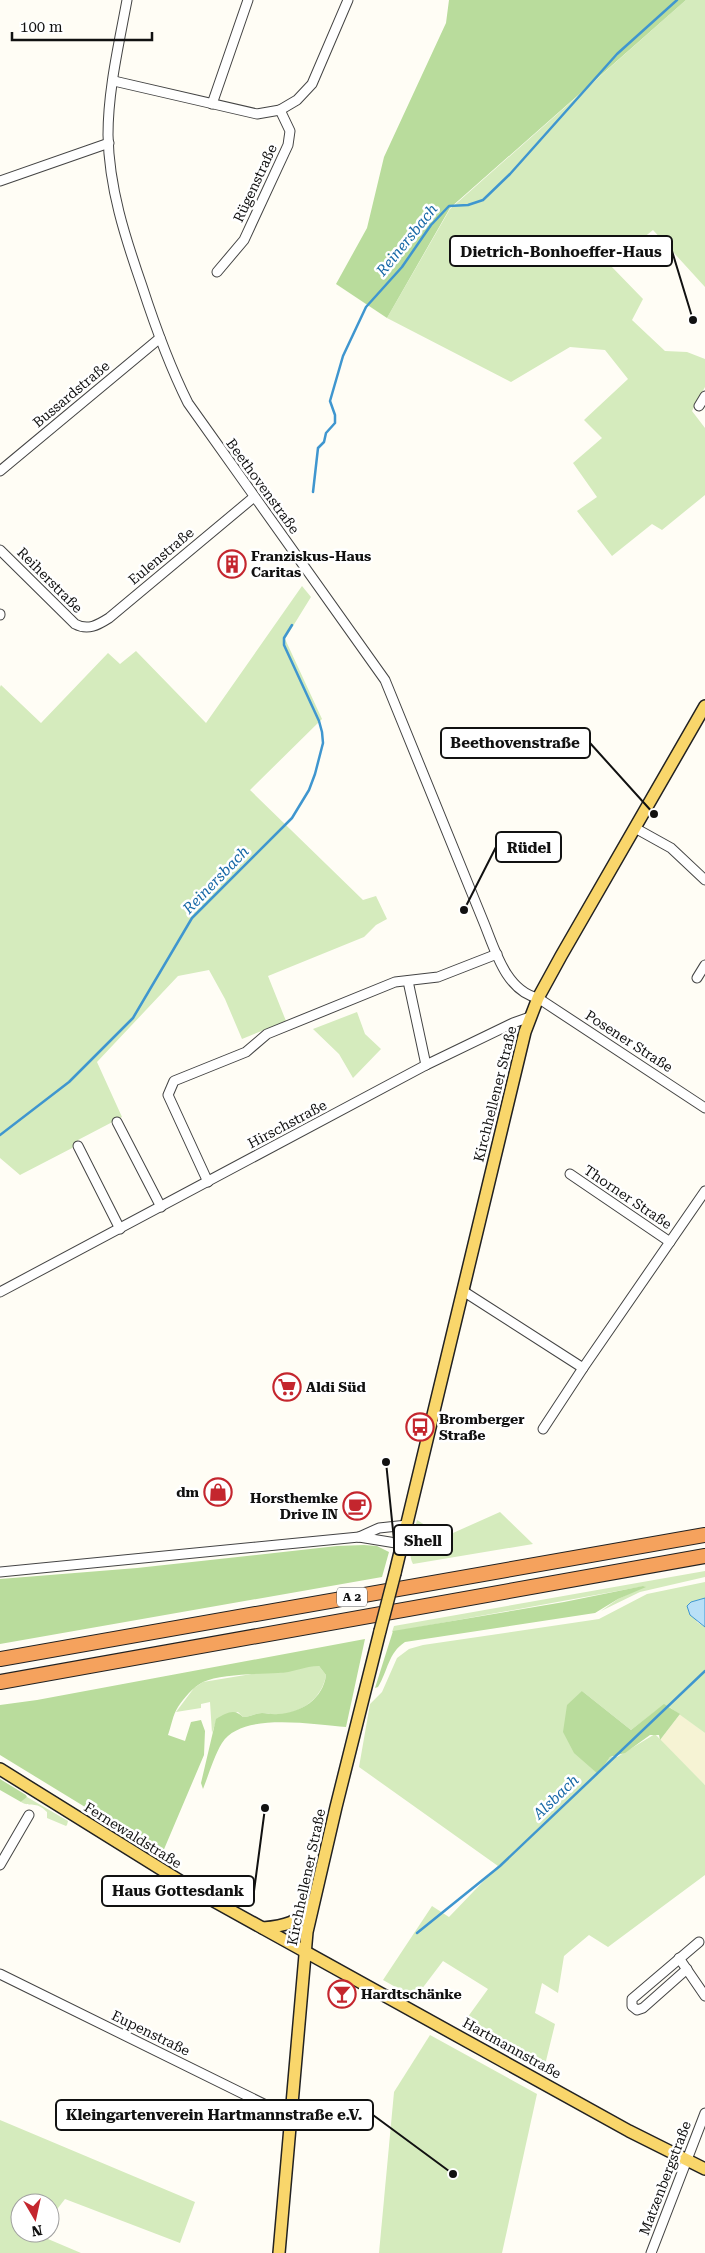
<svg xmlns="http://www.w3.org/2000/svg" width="705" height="2253" viewBox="0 0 705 2253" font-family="'Roboto Serif',serif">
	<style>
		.farmland { fill: #f6f3d4 }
		.green { fill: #d5ebbd }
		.forest { fill: #b9dc9c }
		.water { fill: #b9e0f7; stroke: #3f96cf }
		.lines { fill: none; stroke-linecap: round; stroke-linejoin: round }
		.stream { stroke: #3f96cf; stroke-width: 2.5 }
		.minor-casing { stroke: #444; stroke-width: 11 }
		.major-casing { stroke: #222; stroke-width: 14 }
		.highway-casing { stroke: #222; stroke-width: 16 }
		.minor { stroke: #fff; stroke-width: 9 }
		.major { stroke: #f9d66b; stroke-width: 11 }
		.highway { stroke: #f5a25d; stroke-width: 14 }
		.major-bridge-casing { stroke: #222; stroke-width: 14; stroke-linecap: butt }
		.major-bridge { stroke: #f9d66b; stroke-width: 11 }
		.labels { text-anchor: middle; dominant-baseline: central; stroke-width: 5; stroke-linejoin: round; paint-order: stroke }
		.shield { fill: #fff; stroke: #585858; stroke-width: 1 }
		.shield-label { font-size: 12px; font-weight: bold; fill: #111 }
		.street-label { font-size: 14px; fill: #111; stroke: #fff }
		.poi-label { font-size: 14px; font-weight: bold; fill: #111; stroke: #fff; text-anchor: start }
		.water-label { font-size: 15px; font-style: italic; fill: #1768a6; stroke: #fff }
		.leader { fill: none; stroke: #111; stroke-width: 2 }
		.callout-dot { fill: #111; stroke: #fff; stroke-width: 2 }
		.callout { fill: #fff; stroke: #111; stroke-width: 2 }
		.callout-label { font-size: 15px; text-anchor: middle; font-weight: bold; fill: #111 }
	</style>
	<rect width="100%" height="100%" fill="#fffdf5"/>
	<polygon class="farmland" points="680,1714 705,1733 705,1785 660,1740"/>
	<g class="green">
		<polygon points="686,0 705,0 705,287 653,230 610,265 643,299 632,320 665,351 687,352 705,359 705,387 692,411 705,428 705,495 662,530 652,524 612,556 577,511 597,497 573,463 602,438 584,420 628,379 605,350 570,347 511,382 387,318 450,209"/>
		<polygon points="302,586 311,597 285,639 322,719 250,790 363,900 376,896 387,919 376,925 364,937 268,976 286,1021 242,1039 225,999 209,970 178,976 97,1062 122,1117 78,1140 76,1146 20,1175 0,1158 0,687 1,685 41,723 108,653 120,664 136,651 206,723"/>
		<polygon points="357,1012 365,1034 381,1049 353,1078 339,1054 313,1029"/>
		<path d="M500,1512L533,1544L413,1564C406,1551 414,1533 417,1520L444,1537Z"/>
		<polygon points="705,1571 705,1577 640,1592 601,1611 618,1599 645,1586 392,1632 394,1626"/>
		<polygon points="705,1582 705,1598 691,1602 697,1622 705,1627 705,1733 668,1706 657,1710 631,1730 582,1691 598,1773 610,1757 617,1757 655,1734 705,1785 705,1875 608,1947 589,1935 564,1956 558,1993 542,1983 535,2013 555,2024 544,2069 462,2025 488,1989 443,1961 415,1998 383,1980 432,1906 449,1917 498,1866 359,1767 370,1704 382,1692 397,1658 409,1649 423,1645 599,1619 647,1594"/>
		<path d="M308,1666H319L326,1675C322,1699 301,1713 278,1715C273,1715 268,1713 262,1713C256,1713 250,1717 243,1717L238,1712L217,1719L212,1733L210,1702L201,1704V1708L176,1712L194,1688L203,1682L264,1672L279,1673Z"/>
		<path d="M27,1797L68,1821L67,1825L66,1826L47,1818V1812C35,1800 31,1808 21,1802Z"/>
		<polygon points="430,2035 537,2094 502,2253 379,2253 394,2092"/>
		<polygon points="0,2120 195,2202 180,2243 65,2199 51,2217 54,2218 50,2231 50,2203 20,2203 20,2233 49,2233 48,2239 81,2253 0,2253"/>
	</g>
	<g class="forest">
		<polygon points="449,0 686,0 450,208 387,318 336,284 367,228 384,157 446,23"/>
		<polygon points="364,1545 377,1546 389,1552 382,1577 0,1644 0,1579 137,1568 337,1546"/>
		<path d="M643,1586L646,1587L618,1599L595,1613L405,1642C388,1653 388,1671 378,1687L375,1688L393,1631L564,1602Z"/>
		<path d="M365,1639L346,1727C314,1725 242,1711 222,1743C214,1756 209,1774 203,1789L201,1783L216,1719C227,1713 234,1708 243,1717C250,1717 256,1713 262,1713C268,1713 273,1715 278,1714C301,1713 323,1699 326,1675L319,1666C305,1666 292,1673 278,1673C259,1674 220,1674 203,1682C193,1687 184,1698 178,1707C173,1714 171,1727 168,1735L185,1741L191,1722L201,1720L205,1731L204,1755L162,1854L0,1755V1705L37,1700Z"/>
		<polygon points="582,1691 631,1730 664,1704 680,1714 660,1740 659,1735 650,1735 625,1753 610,1757 598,1774 574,1753 563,1732 567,1705"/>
		<polygon points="0,1779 26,1795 27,1797 21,1802 0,1790"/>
	</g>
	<polygon class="water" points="705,1598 705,1627 690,1615 687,1606 691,1602"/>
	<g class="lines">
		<g class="stream">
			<polyline points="313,492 318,448 324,442 326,433 335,423 335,415 330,401 343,356 366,307 402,267 431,225 449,206 468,205 483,200 510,174 617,54 677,0"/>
			<polyline points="0,1135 69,1082 133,1018 192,918 292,818 309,790 315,774 323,743 322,732 319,721 284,645 284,638 292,625"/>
			<polyline points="417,1933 500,1866 705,1671"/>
		</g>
		<g class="minor-casing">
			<g id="minor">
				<path d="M127,0C119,44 108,90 108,135C109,188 125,237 142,286C155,326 169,365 188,403L385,680L484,923C495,950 506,991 538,998L705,1108"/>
				<polyline points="114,81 257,114 280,110"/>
				<polyline points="212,104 248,0"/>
				<polyline points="0,181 109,143"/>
				<polyline points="217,272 244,240 288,145 290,131 280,110 297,100 312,84 348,0"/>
				<polyline points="699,406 705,396"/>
				<polyline points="0,471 160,338"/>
				<path d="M0,550L75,624C88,631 98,625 109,618L254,497"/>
				<polyline points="0,615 0,614"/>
				<polyline points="635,828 671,848 705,880"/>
				<polyline points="697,978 705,965"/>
				<polyline points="408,981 426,1065"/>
				<polyline points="117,1122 161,1207"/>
				<polyline points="78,1146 120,1229"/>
				<polyline points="570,1174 670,1242"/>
				<polyline points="208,1182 168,1095 174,1081 246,1052 267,1034 395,982 438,977 497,954"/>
				<polyline points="463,1291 583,1368 705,1191"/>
				<polyline points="0,1292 426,1065 513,1023 530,1017"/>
				<polyline points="543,1429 583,1368"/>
				<polyline points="359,1537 379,1528 407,1525"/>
				<polyline points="0,1572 359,1537 402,1544"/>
				<polyline points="0,1865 29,1815"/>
				<polyline points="679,1958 705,1996"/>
				<polyline points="687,1969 643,2008 637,2010 632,2006 632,1999 699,1942"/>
				<polyline points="0,1974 274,2109 291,2110"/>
				<polyline points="651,2253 705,2113"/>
			</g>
		</g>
		<g class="major-casing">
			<g id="major">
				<polyline points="395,1573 525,1032 538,998 561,956 705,706"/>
				<polyline points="0,1769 201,1894 629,2131 705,2169"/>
				<path d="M263,1928C284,1926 299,1923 311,1905"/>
				<polyline points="279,2253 307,1932 336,1807 380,1631"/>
			</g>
		</g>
		<g class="highway-casing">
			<g id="highway">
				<polyline points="0,1659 705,1535"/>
				<polyline points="0,1682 705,1556"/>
			</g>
		</g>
		<use href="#minor" class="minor"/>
		<use href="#major" class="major"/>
		<use href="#highway" class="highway"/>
		<g class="major-bridge-casing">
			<polyline id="major-bridge" points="380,1631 395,1573"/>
		</g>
		<use href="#major-bridge" class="major-bridge"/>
	</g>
	<defs>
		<g id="building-ring" transform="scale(1.4375)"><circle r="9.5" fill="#fff" stroke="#c4262e" stroke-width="1.5"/><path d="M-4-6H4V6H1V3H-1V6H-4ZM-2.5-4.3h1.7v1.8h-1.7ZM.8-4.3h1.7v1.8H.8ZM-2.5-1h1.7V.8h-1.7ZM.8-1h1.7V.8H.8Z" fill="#c4262e"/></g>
		<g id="supermarket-ring" transform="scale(1.4375)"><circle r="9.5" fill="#fff" stroke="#c4262e" stroke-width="1.5"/><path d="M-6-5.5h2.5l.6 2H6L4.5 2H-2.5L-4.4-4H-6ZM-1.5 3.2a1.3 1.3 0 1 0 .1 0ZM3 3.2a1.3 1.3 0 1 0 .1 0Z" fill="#c4262e"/></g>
		<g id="bus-ring" transform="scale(1.4375)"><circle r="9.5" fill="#fff" stroke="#c4262e" stroke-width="1.5"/><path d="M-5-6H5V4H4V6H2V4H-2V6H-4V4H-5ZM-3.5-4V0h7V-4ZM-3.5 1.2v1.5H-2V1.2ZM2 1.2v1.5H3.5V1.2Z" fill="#c4262e"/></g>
		<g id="shop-ring" transform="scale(1.4375)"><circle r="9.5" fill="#fff" stroke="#c4262e" stroke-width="1.5"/><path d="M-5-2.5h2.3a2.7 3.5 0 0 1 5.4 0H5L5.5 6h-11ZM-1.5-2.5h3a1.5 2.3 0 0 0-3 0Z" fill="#c4262e"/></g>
		<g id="cafe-ring" transform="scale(1.4375)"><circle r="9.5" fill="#fff" stroke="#c4262e" stroke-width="1.5"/><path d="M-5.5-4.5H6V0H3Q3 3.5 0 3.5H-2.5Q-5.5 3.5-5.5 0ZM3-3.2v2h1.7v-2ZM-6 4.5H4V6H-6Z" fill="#c4262e"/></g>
		<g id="bar-ring" transform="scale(1.4375)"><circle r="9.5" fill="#fff" stroke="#c4262e" stroke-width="1.5"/><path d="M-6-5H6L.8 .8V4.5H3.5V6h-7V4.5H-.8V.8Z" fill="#c4262e"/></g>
	</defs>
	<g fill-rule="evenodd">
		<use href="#building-ring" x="232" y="564"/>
		<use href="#supermarket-ring" x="287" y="1387"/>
		<use href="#bus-ring" x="420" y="1427"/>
		<use href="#shop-ring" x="218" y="1492"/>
		<use href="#cafe-ring" x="357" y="1506"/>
		<use href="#bar-ring" x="342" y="1994"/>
	</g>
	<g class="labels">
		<rect class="shield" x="337" y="1587.5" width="30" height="19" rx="4"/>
		<g class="shield-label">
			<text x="352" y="1597">A 2</text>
		</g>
		<g class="street-label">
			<text transform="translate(255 183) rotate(-65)">Rügenstraße</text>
			<text transform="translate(71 394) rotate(-40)">Bussardstraße</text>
			<text transform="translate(263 486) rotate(54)">Beethovenstraße</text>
			<text transform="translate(161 556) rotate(-40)">Eulenstraße</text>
			<text transform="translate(50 580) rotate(45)">Reiherstraße</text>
			<text transform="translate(629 1041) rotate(33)">Posener Straße</text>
			<text transform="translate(495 1094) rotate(-76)">Kirchhellener Straße</text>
			<text transform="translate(287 1124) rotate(-28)">Hirschstraße</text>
			<text transform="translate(628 1197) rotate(34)">Thorner Straße</text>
			<text transform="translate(133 1835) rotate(32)">Fernewaldstraße</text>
			<text transform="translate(306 1877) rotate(-78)">Kirchhellener Straße</text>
			<text transform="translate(151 2033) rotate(26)">Eupenstraße</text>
			<text transform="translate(512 2048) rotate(29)">Hartmannstraße</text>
			<text transform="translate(665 2178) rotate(-69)">Matzenbergstraße</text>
		</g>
		<g class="poi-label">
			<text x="251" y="556">Franziskus-Haus<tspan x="251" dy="16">Caritas</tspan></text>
			<text x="306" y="1387">Aldi Süd</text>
			<text x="439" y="1419">Bromberger<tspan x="439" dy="16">Straße</tspan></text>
			<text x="199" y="1492" text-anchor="end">dm</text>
			<text x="338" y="1498" text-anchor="end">Horsthemke<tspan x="338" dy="16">Drive IN</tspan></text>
			<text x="361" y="1994">Hardtschänke</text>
		</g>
		<g class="water-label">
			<text transform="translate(407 240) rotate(-51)">Reinersbach</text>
			<text transform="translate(216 880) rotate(-46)">Reinersbach</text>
			<text transform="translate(556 1797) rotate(-44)">Alsbach</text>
		</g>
	</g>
	<path class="leader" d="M693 320L672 251M654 814L590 743M464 910L496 847M386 1462L394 1540M265 1808L254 1891M453 2174L373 2115"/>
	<g class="callout-dot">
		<circle cx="693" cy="320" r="5"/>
		<circle cx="654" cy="814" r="5"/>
		<circle cx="464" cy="910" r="5"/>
		<circle cx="386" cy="1462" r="5"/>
		<circle cx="265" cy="1808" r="5"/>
		<circle cx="453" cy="2174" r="5"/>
	</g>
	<g class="callout">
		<rect x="450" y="236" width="222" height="30" rx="5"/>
		<rect x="441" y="728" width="149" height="30" rx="5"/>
		<rect x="496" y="832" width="65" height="30" rx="5"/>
		<rect x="394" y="1525" width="58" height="30" rx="5"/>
		<rect x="102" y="1876" width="152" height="30" rx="5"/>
		<rect x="56" y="2100" width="317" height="30" rx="5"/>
	</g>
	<g class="callout-label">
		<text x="561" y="257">Dietrich-Bonhoeffer-Haus</text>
		<text x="515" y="748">Beethovenstraße</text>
		<text x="529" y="853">Rüdel</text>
		<text x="423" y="1546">Shell</text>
		<text x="178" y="1896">Haus Gottesdank</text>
		<text x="214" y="2120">Kleingartenverein Hartmannstraße e.V.</text>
	</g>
	<g transform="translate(35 2218) rotate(171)"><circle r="24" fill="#ffffff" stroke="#a0a0a0"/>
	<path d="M0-4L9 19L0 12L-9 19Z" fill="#c4262e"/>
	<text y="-8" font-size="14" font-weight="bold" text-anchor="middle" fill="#111111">N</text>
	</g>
	<path d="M12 32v8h140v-8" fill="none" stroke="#111111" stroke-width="2.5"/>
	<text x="20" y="32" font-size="15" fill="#111111" stroke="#ffffff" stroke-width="4" paint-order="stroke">100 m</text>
</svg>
